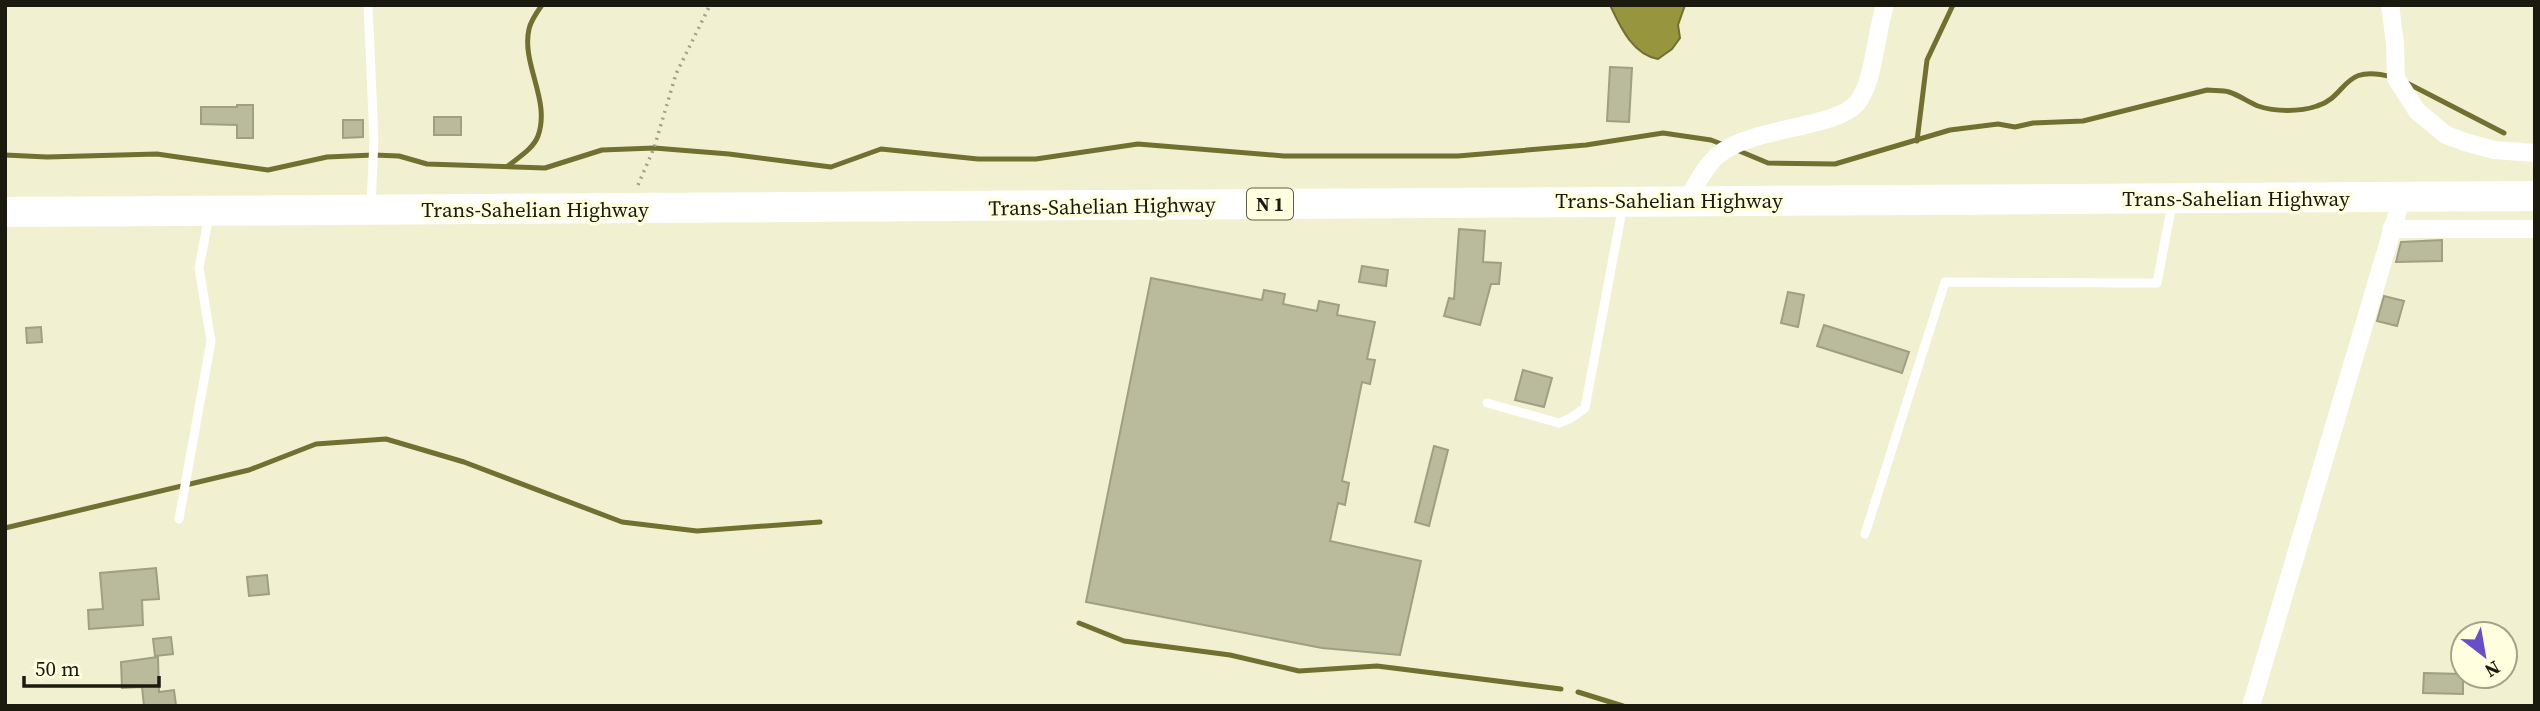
<svg xmlns="http://www.w3.org/2000/svg" width="2540" height="711" viewBox="0 0 2540 711" font-family="'Source Serif 4',serif">
	<style>
		.water { fill: #97953e; stroke: #727030; stroke-width: 2 }
		.lines { fill: none; stroke-linecap: round; stroke-linejoin: round }
		.stream { stroke: #727030; stroke-width: 5 }
		.building { fill: #baba9c; stroke: #9f9f81; stroke-width: 2 }
		.path { stroke: #a1a18a; stroke-width: 3.5; stroke-dasharray: 2 5; stroke-linecap: butt }
		.service { stroke: #fff; stroke-width: 9 }
		.minor { stroke: #fff; stroke-width: 18 }
		.trunk { stroke: #fff; stroke-width: 30 }
		.labels { text-anchor: middle; dominant-baseline: central; stroke-width: 7; stroke-linejoin: round; paint-order: stroke }
		.shield { fill: #ffffdf; stroke: #5f5f4d; stroke-width: 2 }
		.shield-label { font-size: 19px; font-weight: bold; fill: #1a1a0f }
		.street-label { font-size: 21px; fill: #1a1a0f; stroke: #ffffdf }
	</style>
	<rect width="100%" height="100%" fill="#f1f1d2"/>
	<path class="water" d="M1610,5H1685L1678,25L1680,38L1672,49L1658,59C1632,54 1620,26 1610,5Z"/>
	<g class="lines">
		<g class="stream">
			<polyline points="2407,83 2504,133"/>
			<polyline points="1917,141 1927,60 1953,5"/>
			<path d="M1737,150L1768,163L1835,164L1950,130L1998,124L2015,127L2033,123L2083,121L2207,90C2214,91 2222,90 2229,92C2239,95 2248,102 2258,106C2275,112 2300,112 2317,106C2349,96 2341,63 2392,77"/>
			<polyline points="5,155 47,157 157,154 268,170 327,157 373,155 399,156 427,164 545,168 602,150 654,148 729,154 831,167 881,149 978,159 1036,159 1138,144 1284,156 1458,156 1586,145 1663,133 1711,140 1724,145"/>
			<path d="M508,166C519,157 533,149 538,136C551,100 521,64 529,29C531,20 537,12 542,5"/>
			<polyline points="5,528 249,470 316,444 386,439 464,462 622,522 697,531 820,522"/>
			<polyline points="1079,623 1124,641 1230,655 1299,671 1377,666 1561,689"/>
			<polyline points="1578,692 1623,706"/>
		</g>
	</g>
	<g class="building">
		<polygon points="1610,67 1632,68 1629,122 1607,121"/>
		<polygon points="237,105 253,105 253,138 237,138 237,125 201,124 201,107 237,107"/>
		<rect x="434" y="117" width="27" height="18"/>
		<polygon points="343,120 363,120 363,137 343,138"/>
		<polygon points="1459,229 1485,231 1483,262 1501,263 1499,284 1491,284 1480,325 1444,316 1449,298 1454,299"/>
		<polygon points="2442,240 2442,261 2396,262 2401,242"/>
		<polygon points="1362,266 1388,270 1386,286 1359,282"/>
		<polygon points="1151,278 1262,300 1264,290 1285,294 1283,304 1317,311 1319,301 1339,305 1337,315 1375,322 1367,359 1375,360 1370,384 1362,382 1342,481 1349,483 1345,505 1338,503 1330,541 1421,561 1400,655 1322,648 1086,602"/>
		<polygon points="1788,292 1804,295 1798,327 1781,323"/>
		<polygon points="2384,296 2404,301 2397,326 2377,321"/>
		<polygon points="1824,325 1909,352 1902,373 1817,346"/>
		<polygon points="41,327 42,342 27,343 26,328"/>
		<polygon points="1523,370 1552,378 1544,407 1515,400"/>
		<polygon points="1434,446 1448,450 1429,526 1415,522"/>
		<polygon points="156,568 159,599 142,600 143,625 89,629 88,610 103,609 100,573"/>
		<polygon points="267,575 269,594 249,596 247,577"/>
		<polygon points="171,637 173,654 155,656 153,639"/>
		<polygon points="158,657 159,692 174,690 176,705 144,706 142,687 122,688 121,662"/>
		<polygon points="2424,673 2463,674 2463,694 2423,693"/>
	</g>
	<g class="lines">
		<polyline class="path" points="638,185 654,148 676,74 710,5"/>
		<g class="service">
			<polyline points="368,5 374,139 371,206"/>
			<polyline points="1487,403 1559,423 1571,418 1585,408 1623,205"/>
			<polyline points="179,519 211,341 199,268 209,216"/>
			<polyline points="1865,534 1945,282 2157,283 2172,204"/>
		</g>
		<g class="minor">
			<polyline points="2390,5 2395,43 2396,78 2417,111 2446,135 2465,142 2494,150 2535,153"/>
			<path d="M1687,200C1696,185 1704,168 1717,156C1751,126 1836,129 1857,103C1874,83 1876,32 1885,5"/>
			<polyline points="2391,229 2535,229"/>
			<polyline points="2251,706 2402,197"/>
		</g>
		<polyline class="trunk" points="5,212 2535,196"/>
	</g>
	<g class="labels">
		<rect class="shield" x="1247" y="188.5" width="46" height="31" rx="5"/>
		<g class="shield-label">
			<text x="1270" y="204">N 1</text>
		</g>
		<g class="street-label">
			<text x="2236" y="198">Trans-Sahelian Highway</text>
			<text x="1669" y="200">Trans-Sahelian Highway</text>
			<text transform="translate(1102 206) rotate(-1)">Trans-Sahelian Highway</text>
			<text x="535" y="209">Trans-Sahelian Highway</text>
		</g>
	</g>
	<rect width="2540" height="711" fill="none" stroke="#1a1a0f" stroke-width="14"/>
	<g transform="translate(2484 655) rotate(149)"><circle r="33" fill="#ffffdf" stroke="#a3a38c" stroke-width="2"/>
	<path d="M0-5L12 26L0 18L-12 26Z" fill="#664fc8"/>
	<text y="-10" font-size="19" font-weight="bold" text-anchor="middle" fill="#1a1a0f">N</text>
	</g>
	<path d="M24 676v10h135v-10" fill="none" stroke="#1a1a0f" stroke-width="3.5"/>
	<text x="35" y="676" font-size="21" fill="#1a1a0f" stroke="#ffffdf" stroke-width="5" paint-order="stroke">50 m</text>
</svg>
